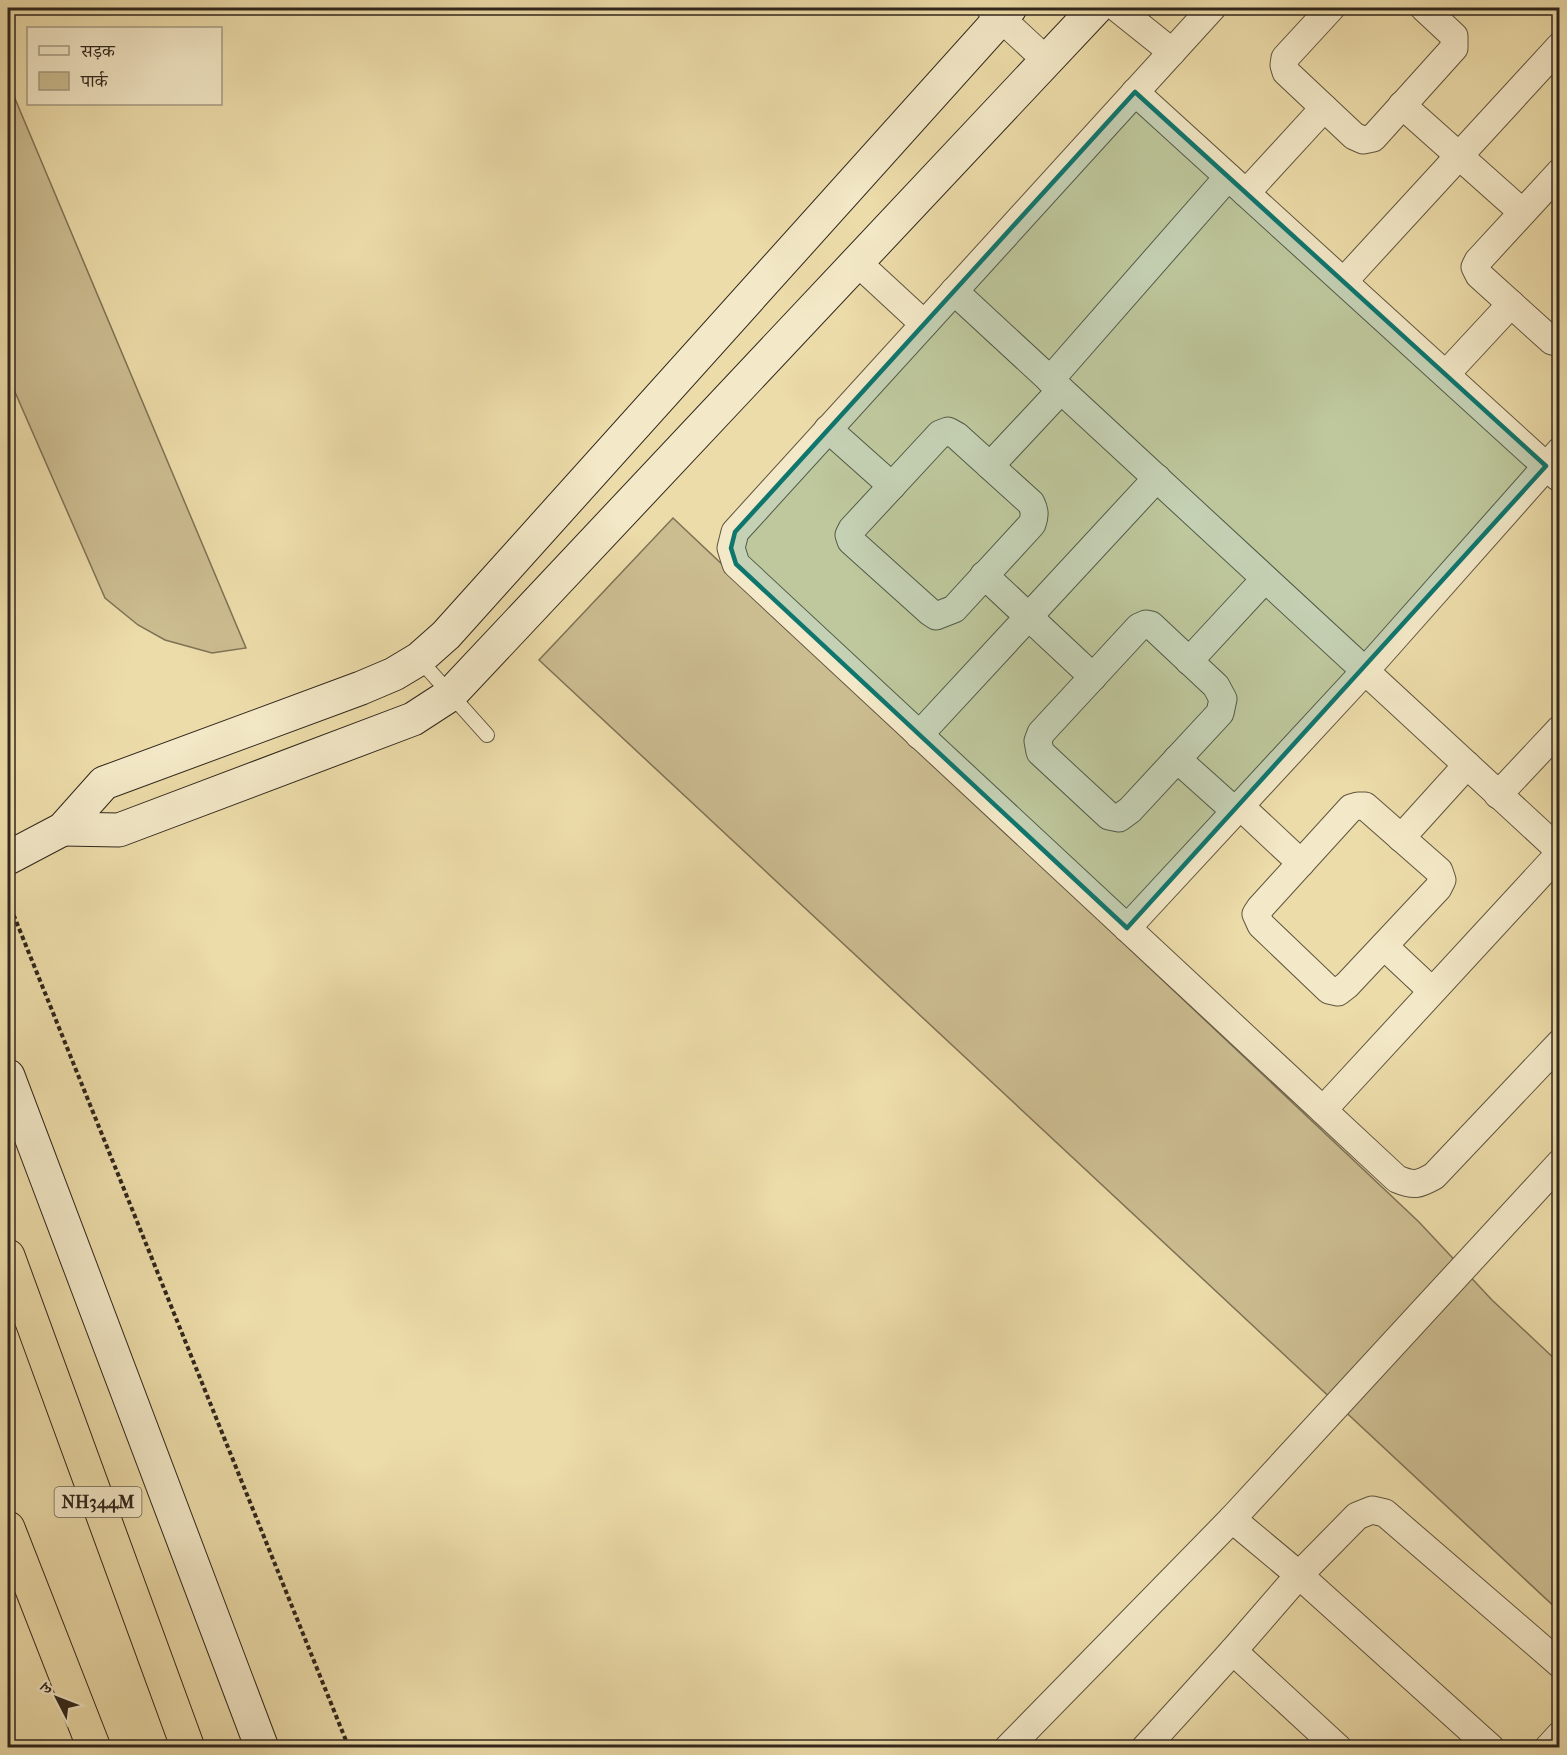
<svg xmlns="http://www.w3.org/2000/svg" width="1567" height="1755" viewBox="0 0 1567 1755" font-family="'IM FELL French Canon','Noto Serif Devanagari',serif">
	<style>
		.green { fill: #ccbd91; stroke: #7e7256; stroke-width: 1.5 }
		.lines { fill: none; stroke-linecap: round; stroke-linejoin: round }
		.lane-casing { stroke: #5f543f; stroke-width: 16 }
		.street-casing { stroke: #5f543f; stroke-width: 29 }
		.secondary-casing { stroke: #30261c; stroke-width: 35 }
		.highway-casing { stroke: #30261c; stroke-width: 35 }
		.path { stroke: #30261c; stroke-width: 4; stroke-dasharray: 4.5 3; stroke-linecap: butt }
		.lane { stroke: #f3e8c7; stroke-width: 14 }
		.street { stroke: #f3e8c7; stroke-width: 27 }
		.secondary { stroke: #f3e8c7; stroke-width: 33 }
		.highway { stroke: #ecdca9; stroke-width: 33 }
		.marked { fill: #0f766e; fill-opacity: 0.2; stroke: #0f766e; stroke-width: 4.5; stroke-linejoin: round }
		.labels { text-anchor: middle; dominant-baseline: central; stroke-width: 4.5; stroke-linejoin: round; paint-order: stroke }
		.shield { fill: #f3e8c7; stroke: #6a604f; stroke-width: 1.5 }
		.shield-label { font-size: 18px; font-weight: bold; fill: #30261c }
	</style>
	<rect width="100%" height="100%" fill="#ecdca9"/>
	<filter id="stains"><feTurbulence type="fractalNoise" baseFrequency=".00333" numOctaves="4"/><feColorMatrix values="0 0 0 0 .2 0 0 0 0 .09 0 0 0 0 .02 0 0 0 .5 -.17"/></filter>
	<radialGradient id="worn" r=".72"><stop offset=".6" stop-color="#630" stop-opacity="0"/><stop offset="1" stop-color="#630" stop-opacity=".3"/></radialGradient>
	<g class="green">
		<polygon points="8,82 246,648 212,653 165,640 138,625 105,598 8,376"/>
		<polygon points="673,518 1419,1222 1492,1300 1559,1363 1559,1611 539,660"/>
	</g>
	<g class="lines">
		<g class="lane-casing">
			<polyline id="lane" points="419,659 487,735"/>
		</g>
		<g class="street-casing">
			<g id="street">
				<polyline points="990,8 1047,61"/>
				<polyline points="1117,8 1172,52"/>
				<path d="M1212,8L735,532L731,548L736,564L1397,1179C1414,1186 1418,1185 1434,1176L1560,1043"/>
				<polyline points="1331,8 1285,58 1284,65 1286,72 1354,136 1363,140 1373,138 1454,48 1454,36 1424,8"/>
				<polyline points="1135,92 1558,477"/>
				<polyline points="1402,105 1522,212"/>
				<polyline points="1560,172 1478,261 1475,267 1479,275 1552,341 1560,343"/>
				<polyline points="1246,193 1324,108"/>
				<polyline points="857,262 924,324"/>
				<polyline points="1344,281 1560,46"/>
				<polyline points="954,291 1560,851"/>
				<polyline points="1446,374 1511,304"/>
				<polyline points="1050,380 1228,177"/>
				<polyline points="828,429 892,486"/>
				<path d="M948,431L957,436L1031,503C1035,511 1035,516 1032,524L954,609L936,616L930,612L851,541L849,535L852,529L940,434Z"/>
				<polyline points="990,466 1061,390"/>
				<polyline points="984,575 1093,677"/>
				<polygon points="1146,624 1151,625 1216,686 1223,699 1220,713 1130,810 1119,818 1109,816 1040,752 1038,741 1041,733 1139,627"/>
				<polyline points="1189,661 1265,579"/>
				<polyline points="919,735 1157,478"/>
				<polyline points="1177,759 1235,811"/>
				<polyline points="1498,795 1560,729"/>
				<polyline points="1240,806 1301,863"/>
				<polygon points="1358,806 1365,806 1439,871 1442,880 1438,888 1347,985 1338,992 1329,990 1261,925 1256,914 1260,908 1351,808"/>
				<polyline points="1401,838 1467,765"/>
				<polyline points="1127,928 1365,671 1560,451"/>
				<polyline points="1384,946 1432,991"/>
				<polyline points="1323,1110 1560,853"/>
				<polyline points="1232,1519 1299,1575 1491,1748"/>
				<polyline points="1233,1651 1338,1748"/>
				<polyline points="1008,1748 1232,1519 1560,1163"/>
				<polyline points="1145,1748 1233,1651 1299,1575 1357,1516 1372,1510 1385,1513 1560,1664"/>
				<polyline points="1548,1748 1560,1735"/>
			</g>
		</g>
		<g class="secondary-casing">
			<g id="secondary">
				<polyline points="63,829 119,830 413,719 450,695 1096,8"/>
				<polyline points="8,858 63,829 104,783 361,688 394,674 419,659 446,635 1010,8"/>
				<polyline points="8,1076 262,1748"/>
			</g>
		</g>
		<g class="highway-casing">
			<g id="highway">
				<polyline points="8,1256 188,1748"/>
				<polyline points="8,1528 94,1748"/>
			</g>
		</g>
		<polyline class="path" points="8,901 349,1748"/>
		<use href="#lane" class="lane"/>
		<use href="#street" class="street"/>
		<use href="#secondary" class="secondary"/>
		<use href="#highway" class="highway"/>
	</g>
	<path class="marked" d="M1135,92L1546,466L1127,928L736,564L731,548L735,532Z"/>
	<g class="labels">
		<rect class="shield" x="54.5" y="1487" width="87" height="30" rx="4.5"/>
		<g class="shield-label">
			<text x="98" y="1502">NH344M</text>
		</g>
	</g>
	<rect width="1567" height="1755" fill="none" stroke="#ecdca9" stroke-width="30"/>
	<rect x="9" y="9" width="1549" height="1737" fill="none" stroke="#30261c" stroke-width="3"/>
	<rect x="15" y="15" width="1537" height="1725" fill="none" stroke="#30261c" stroke-width="1.5"/>
	<rect x="27" y="27" width="195" height="78" fill="#f3e8c7" stroke="#a59a83" stroke-width="1.5"/>
	<rect x="39" y="46" width="30" height="9" fill="#f3e8c7" stroke="#a59a83" stroke-width="1.5"/>
	<text x="81" y="57" font-size="18" fill="#30261c">सड़क</text>
	<rect x="39" y="72" width="30" height="18" fill="#ccbd91" stroke="#a59a83" stroke-width="1.5"/>
	<text x="81" y="87" font-size="18" fill="#30261c">पार्क</text>
	<g transform="translate(57 1698) rotate(312)" stroke="#f3e8c7" stroke-width="4.5" paint-order="stroke">
	<path d="M0-4.5L10 22L0 15L-10 22Z" fill="#30261c"/>
	<text y="-9" font-size="16" font-weight="bold" text-anchor="middle" fill="#30261c">उ</text>
	</g>
	<rect width="100%" height="100%" filter="url(#stains)"/>
	<rect width="100%" height="100%" fill="url(#worn)"/>
</svg>
